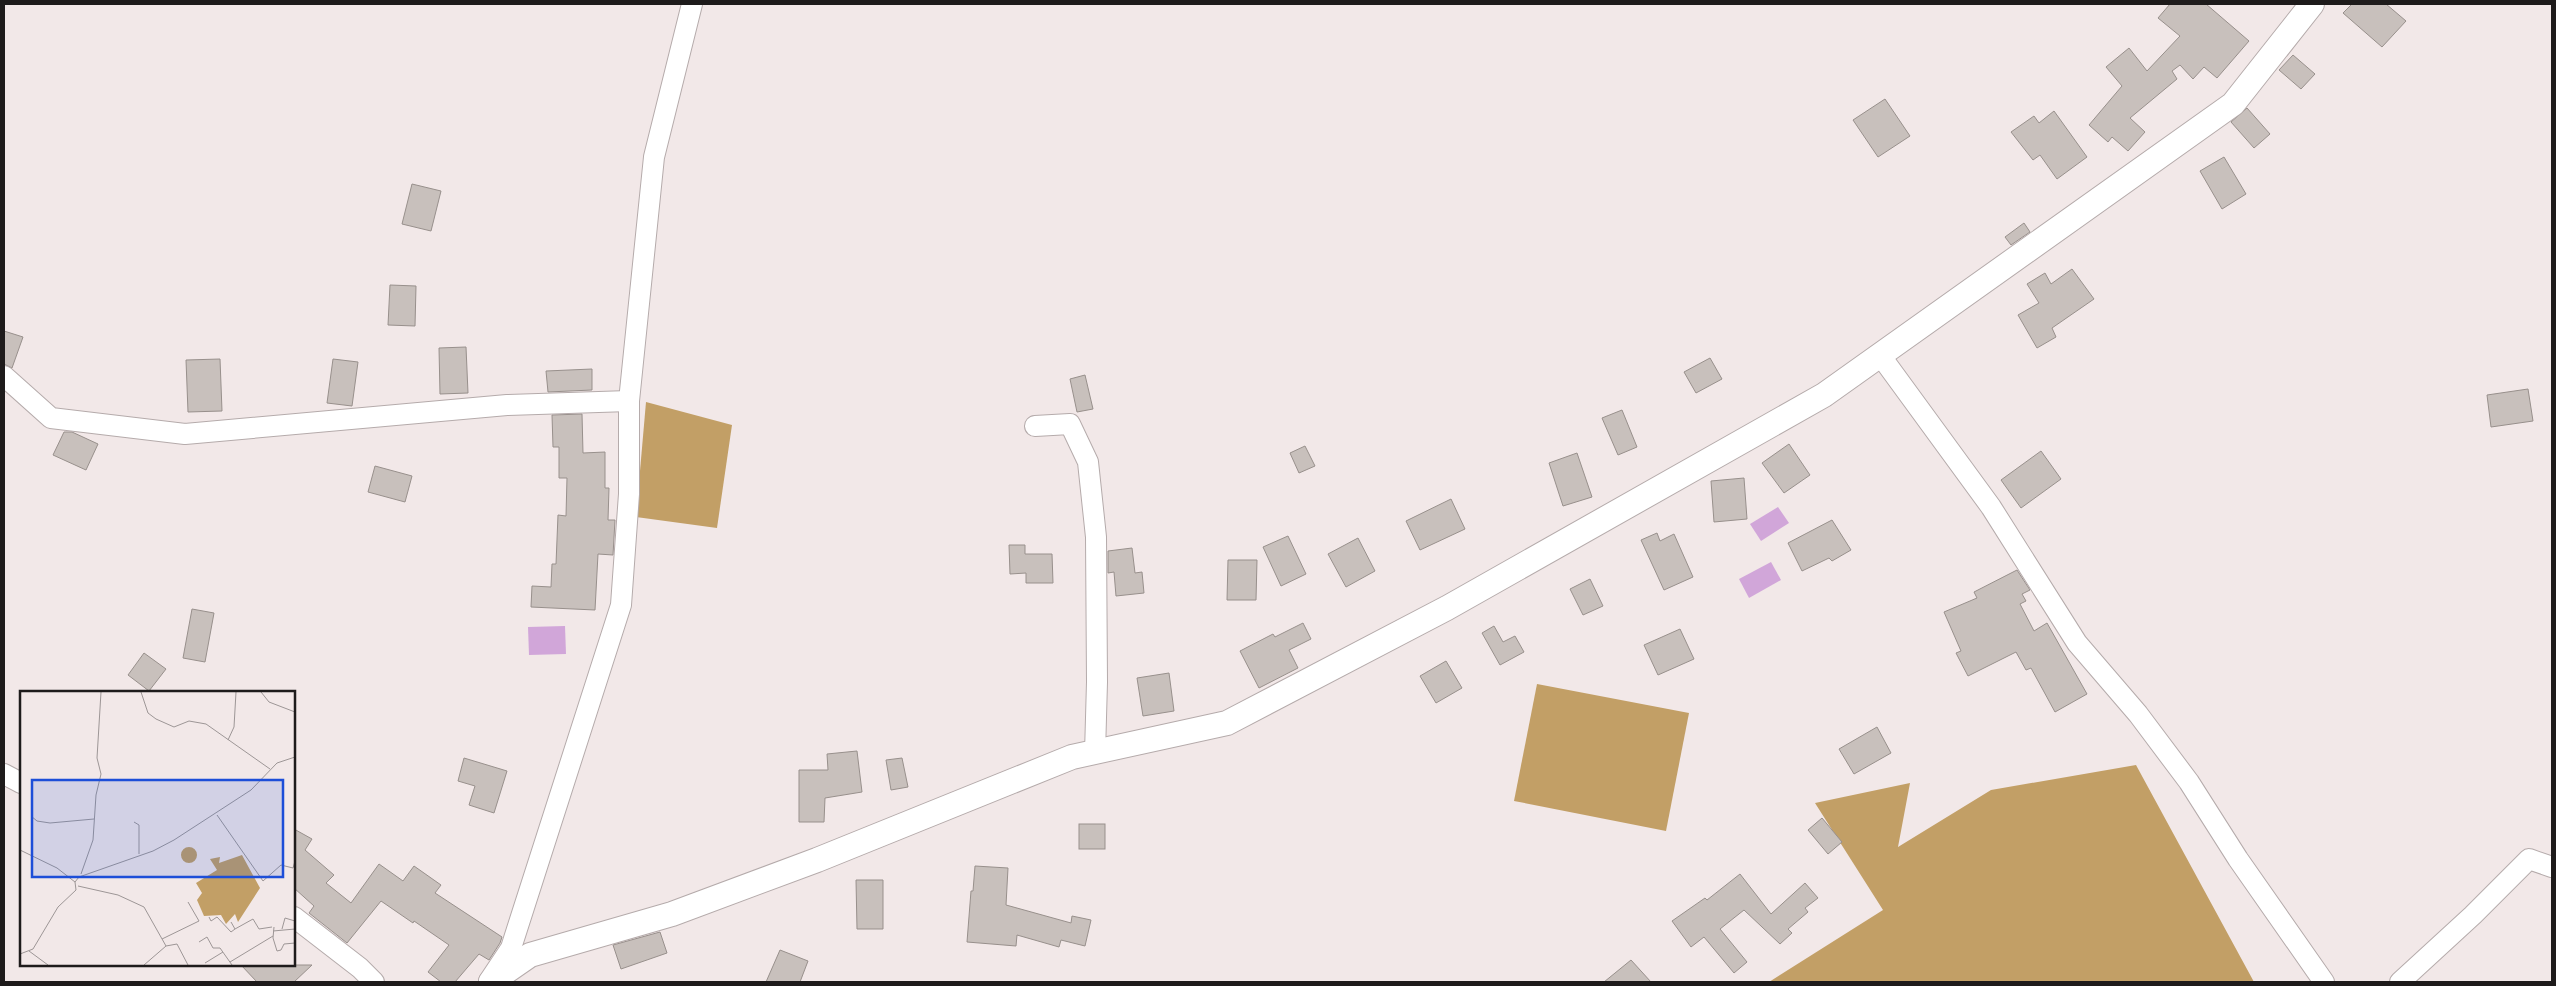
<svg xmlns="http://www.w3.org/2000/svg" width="2556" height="986" viewBox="0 0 2556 986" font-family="Merriweather,serif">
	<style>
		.forest { fill: #c29f66 }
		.water { fill: #d1a6d9 }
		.building { fill: #c8c0bc; stroke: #98908c }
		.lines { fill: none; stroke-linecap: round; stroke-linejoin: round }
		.minor-casing { stroke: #b5abab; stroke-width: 22 }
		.tertiary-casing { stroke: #b5abab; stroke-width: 26 }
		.minor { stroke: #fff; stroke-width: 20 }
		.tertiary { stroke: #fff; stroke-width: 24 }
		.inset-road { fill: none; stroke: #9d9696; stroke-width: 1 }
		.view { fill: #1d4ed8; fill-opacity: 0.15; stroke: #1d4ed8; stroke-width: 2.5 }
		.inset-edge { fill: none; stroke: #1e1b1b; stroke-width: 2.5 }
	</style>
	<rect width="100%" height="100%" fill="#f2e8e8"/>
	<g class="forest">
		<polygon points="646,402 732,425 717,528 636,517"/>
		<polygon points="1537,684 1689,713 1666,831 1514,801"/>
		<polygon points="2136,765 2254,982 1769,982 1883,910 1815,803 1910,783 1898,847 1991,790"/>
	</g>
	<g class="water">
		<polygon points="1778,507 1789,523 1761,541 1750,524"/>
		<polygon points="1771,562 1781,580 1749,598 1739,579"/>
		<polygon points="565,626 566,654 529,655 528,627"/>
	</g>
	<g class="building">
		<polygon points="2170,4 2206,4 2249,41 2217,78 2204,67 2193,79 2180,65 2172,71 2177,79 2130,118 2145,132 2128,151 2112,137 2108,142 2089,125 2122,86 2106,67 2129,48 2147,71 2180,36 2158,18"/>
		<polygon points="2352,4 2386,4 2406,21 2382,47 2343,13"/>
		<polygon points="2293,55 2315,74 2301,89 2279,70"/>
		<polygon points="1885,99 1910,136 1878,157 1853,120"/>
		<polygon points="2247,108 2270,134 2254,148 2231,122"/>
		<polygon points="2054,111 2087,157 2057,179 2040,155 2033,160 2011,132 2034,116 2039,123"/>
		<polygon points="2224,157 2246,194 2222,209 2200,171"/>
		<polygon points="412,184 441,191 431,231 402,224"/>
		<polygon points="2024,223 2030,232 2011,245 2005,237"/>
		<polygon points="2072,269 2094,299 2052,328 2056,337 2037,348 2018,315 2039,303 2027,284 2045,273 2051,284"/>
		<polygon points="390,285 416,286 415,326 388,325"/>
		<polygon points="4,331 23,337 12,368 4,364"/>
		<polygon points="466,347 468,393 440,394 439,348"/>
		<polygon points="1710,358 1722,379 1696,393 1684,372"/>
		<polygon points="220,359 222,411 188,412 186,360"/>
		<polygon points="333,359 358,362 352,406 327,403"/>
		<polygon points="592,369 592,390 548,392 546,371"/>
		<polygon points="1085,375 1093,409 1077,412 1070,379"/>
		<polygon points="2528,389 2533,421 2491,427 2487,395"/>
		<polygon points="1622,410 1637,447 1618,455 1602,418"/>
		<polygon points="582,414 583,453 605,452 605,488 609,488 608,520 615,520 613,555 598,554 595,610 531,607 532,586 551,587 552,564 556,564 558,515 566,516 567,478 559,478 559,447 553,447 552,415"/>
		<polygon points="64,432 72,432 98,444 86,470 53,455"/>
		<polygon points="1789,444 1810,475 1784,493 1762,463"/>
		<polygon points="1305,446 1315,466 1299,473 1290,453"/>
		<polygon points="2041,451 2061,479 2021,508 2001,480"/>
		<polygon points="1577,453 1592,497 1563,506 1549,463"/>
		<polygon points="375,466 412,476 405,502 368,492"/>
		<polygon points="1744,478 1747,519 1714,522 1711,481"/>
		<polygon points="1451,499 1465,529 1420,550 1406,521"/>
		<polygon points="1832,520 1851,550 1832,561 1829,558 1802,571 1788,543"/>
		<polygon points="1657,533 1660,541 1674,534 1693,577 1664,590 1641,540"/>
		<polygon points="1288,536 1306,574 1281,586 1263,547"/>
		<polygon points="1358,538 1375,571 1346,587 1328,554"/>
		<polygon points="1009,545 1025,545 1025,554 1052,554 1053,583 1026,583 1026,573 1010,574"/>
		<polygon points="1132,548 1135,573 1142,572 1144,593 1116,596 1114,572 1108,573 1108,551"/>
		<polygon points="1228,560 1257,560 1256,600 1227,600"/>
		<polygon points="2017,570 2030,590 2022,594 2026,601 2020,604 2034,631 2047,623 2087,694 2055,712 2031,668 2026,670 2016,652 1968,676 1956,653 1961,651 1944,612 1977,598 1974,592"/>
		<polygon points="1590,579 1603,606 1583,615 1570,589"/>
		<polygon points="192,609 214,613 205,662 183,658"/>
		<polygon points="1303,623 1311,639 1289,650 1298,668 1259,688 1240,651 1273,634 1275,637"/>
		<polygon points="1494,626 1503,642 1515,636 1524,652 1500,665 1482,633"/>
		<polygon points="1680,629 1694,659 1658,675 1644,645"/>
		<polygon points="144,653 166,669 149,691 128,675"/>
		<polygon points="1446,661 1462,688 1436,703 1420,676"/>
		<polygon points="1169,673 1174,711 1143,716 1137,678"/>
		<polygon points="1877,727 1891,753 1854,774 1839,749"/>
		<polygon points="857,751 862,792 825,798 824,822 799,822 799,770 828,770 827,754"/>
		<polygon points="464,758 507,771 494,813 469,805 475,786 458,781"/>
		<polygon points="902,758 908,787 891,790 886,760"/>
		<polygon points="1822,818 1842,842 1828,854 1808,830"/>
		<rect x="1079" y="824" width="26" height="25"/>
		<polygon points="294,829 312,839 305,850 334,875 326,883 351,903 379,864 403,881 414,866 441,885 435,893 502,937 500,943 489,960 479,954 455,982 441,982 428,972 449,945 414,921 413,923 381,901 347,943 309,913 314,906 294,888"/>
		<polygon points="975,866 1008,868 1006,905 1071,923 1072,916 1091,920 1085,946 1061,940 1059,947 1017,935 1016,946 967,942 971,891 973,891"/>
		<polygon points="1740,874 1771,914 1805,883 1818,898 1805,908 1808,912 1788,929 1792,933 1780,944 1744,910 1720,929 1747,962 1734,973 1704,937 1691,947 1672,921 1705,898 1707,900"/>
		<polygon points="856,880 883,880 883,929 857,929"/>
		<polygon points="660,932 667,953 621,969 613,945"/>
		<polygon points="780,950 808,961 800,982 766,982"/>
		<polygon points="1631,960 1651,982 1604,982"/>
		<polygon points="241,965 312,965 294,982 257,982"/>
	</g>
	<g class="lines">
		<g class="minor-casing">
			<g id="minor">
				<polyline points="1880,355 1991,507 2077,643 2138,714 2189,782 2238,859 2324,982"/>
				<polyline points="4,376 51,418 185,434 507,405 629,401"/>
				<polyline points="1035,426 1070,424 1088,462 1096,537 1097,682 1095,753"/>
				<polyline points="4,774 21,783"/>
				<polyline points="294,917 360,968 374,982"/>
				<polyline points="489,981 511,948 621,605 629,494 629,401 654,157 692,4"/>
				<polyline points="2400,982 2473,915 2529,859 2552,867"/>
			</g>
		</g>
		<g class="tertiary-casing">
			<polyline id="tertiary" points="491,982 530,955 672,914 817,860 1072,757 1227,723 1447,608 1824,395 2233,104 2312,4"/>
		</g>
		<use href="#minor" class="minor"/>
		<use href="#tertiary" class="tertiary"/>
	</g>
	<g transform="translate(20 691)">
		<rect width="275" height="275" fill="#f2e8e8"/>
		<path d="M161 164a8 8 0 1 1 16 0a8 8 0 1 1-16 0ZM222,164L240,197L218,231L215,223L206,233L201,224L184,225L177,209L182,202L176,192L197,179L190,168L200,166L199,172Z" fill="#c29f66"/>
		<path class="inset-road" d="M121,1L128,22L136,28L154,36L169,30L186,33L250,78M241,1L249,11L275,21M208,49L214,36L216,1M197,124L243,190L261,174L273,177L275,170M11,125L17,130L30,132L74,128M114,131L119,134V163M0,159L37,177L55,191M61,183L73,149L76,104L81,83L77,67L81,1M58,195L98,204L124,216L146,255L157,253L168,274M189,226L191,230L197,226L211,241L215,238M211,231L215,238L233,228L239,238L252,236M254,236L253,247L257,260L261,259L264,253L275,252M262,238L265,227L275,230M253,240L275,238M142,248L179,230L168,211M179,251L187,246L193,257H200L212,274M9,260L28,274M0,263L13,258L38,216L56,199L55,191L59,186L133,160L154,149L231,99L257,72L275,66M210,271L253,245M185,272L203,261M124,274L146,255"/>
		<path class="view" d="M12,89H263V186H12Z"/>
		<rect width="275" height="275" class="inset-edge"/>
	</g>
	<rect width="2556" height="986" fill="none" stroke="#1e1b1b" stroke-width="10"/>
</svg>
